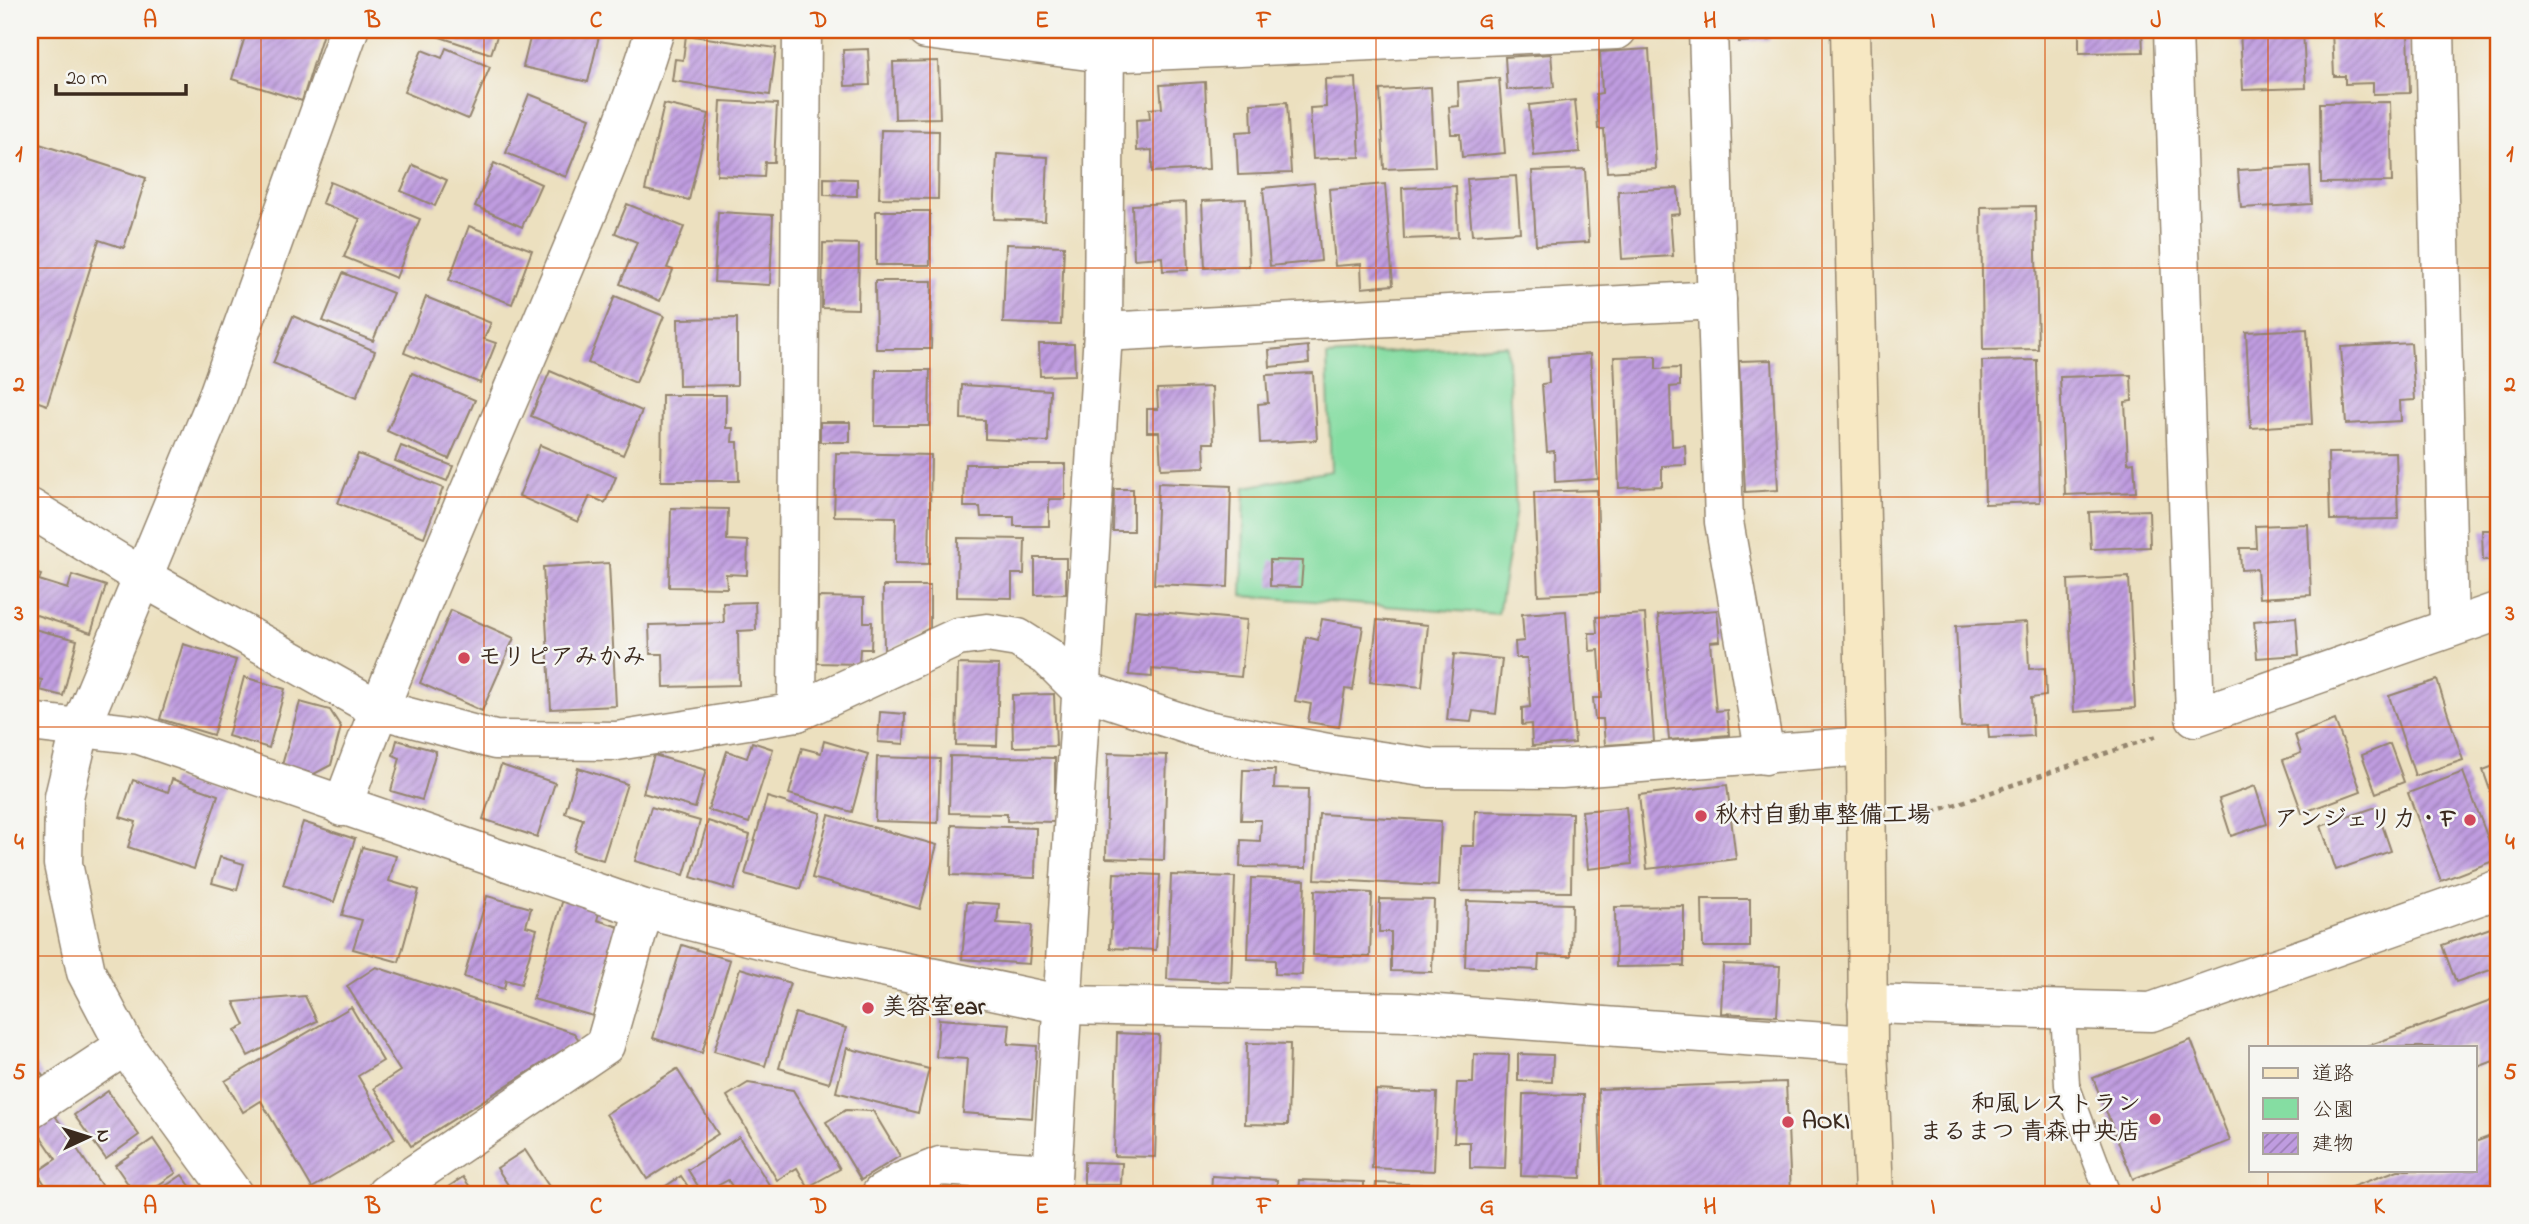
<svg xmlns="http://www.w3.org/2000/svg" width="2529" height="1224" viewBox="0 0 2529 1224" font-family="'Indie Flower','Klee One',sans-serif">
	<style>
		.green { fill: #85dda2; stroke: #608460; stroke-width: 2 }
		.building { fill: url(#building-hatch) }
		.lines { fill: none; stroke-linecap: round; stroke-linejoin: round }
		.lane-casing { stroke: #94856e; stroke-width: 27 }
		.street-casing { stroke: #94856e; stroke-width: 41 }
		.secondary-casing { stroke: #94856e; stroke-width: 41 }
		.path { stroke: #94856e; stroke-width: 4.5; stroke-dasharray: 5 5; stroke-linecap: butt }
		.lane { stroke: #fff; stroke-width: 24 }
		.street { stroke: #fff; stroke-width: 38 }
		.secondary { stroke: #f7e8c3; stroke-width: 38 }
		.grid { fill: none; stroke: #d7540e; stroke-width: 2; stroke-opacity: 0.55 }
		.poi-dot { fill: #d1495b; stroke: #f6f6f2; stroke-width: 2.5 }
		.labels { text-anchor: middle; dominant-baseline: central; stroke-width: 5; stroke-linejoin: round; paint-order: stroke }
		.poi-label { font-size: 24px; font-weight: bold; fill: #3b2a1e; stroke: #f6f6f2; text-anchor: start }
		.neatline { fill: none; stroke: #d7540e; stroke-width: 2.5 }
		.grid-label { font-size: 23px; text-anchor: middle; font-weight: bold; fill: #d7540e }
	</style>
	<defs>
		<pattern id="building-hatch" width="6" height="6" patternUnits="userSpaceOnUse" patternTransform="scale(1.75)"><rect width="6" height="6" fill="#bf9ce0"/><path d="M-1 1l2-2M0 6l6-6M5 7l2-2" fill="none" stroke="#9c7fb5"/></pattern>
	</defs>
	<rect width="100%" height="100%" fill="#f6f6f2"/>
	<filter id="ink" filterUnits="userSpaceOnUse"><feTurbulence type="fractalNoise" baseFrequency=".0143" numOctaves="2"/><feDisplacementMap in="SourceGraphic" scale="14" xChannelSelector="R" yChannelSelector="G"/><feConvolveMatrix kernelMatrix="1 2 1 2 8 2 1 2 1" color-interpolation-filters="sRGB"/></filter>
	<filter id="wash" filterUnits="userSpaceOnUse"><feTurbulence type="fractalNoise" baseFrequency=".00686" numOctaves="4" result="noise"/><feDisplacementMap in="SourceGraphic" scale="28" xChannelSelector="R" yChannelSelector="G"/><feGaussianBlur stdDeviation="1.57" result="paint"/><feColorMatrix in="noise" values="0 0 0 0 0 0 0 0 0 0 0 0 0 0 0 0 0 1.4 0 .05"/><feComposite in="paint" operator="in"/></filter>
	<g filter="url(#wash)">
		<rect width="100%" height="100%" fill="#ece0bf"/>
		<polygon class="green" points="1507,345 1516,509 1498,614 1242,596 1245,487 1331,471 1327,356"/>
		<g id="blocks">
			<g class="building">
				<polygon points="247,30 324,30 302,101 232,79"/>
				<polygon points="432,30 499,30 491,54 431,34"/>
				<polygon points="532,30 600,32 588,82 523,67"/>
				<polygon points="1739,30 1770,30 1770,40 1739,42"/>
				<polygon points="2079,30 2142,30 2143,52 2079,53"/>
				<polygon points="2240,30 2303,30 2306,88 2243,90"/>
				<polygon points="2332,30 2408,30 2410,93 2373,94 2373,83 2345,84 2345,76 2334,76"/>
				<polygon points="686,35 776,48 770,95 672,81 675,59 683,60"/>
				<polygon points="446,48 490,67 468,119 404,92 422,50 442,58"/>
				<polygon points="868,49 870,85 845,86 843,50"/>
				<polygon points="1649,49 1656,169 1607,172 1604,129 1598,129 1596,94 1602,93 1600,52"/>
				<polygon points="1551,54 1554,87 1507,90 1505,57"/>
				<polygon points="938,61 940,118 895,119 893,62"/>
				<polygon points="1356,78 1360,157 1313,159 1310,108 1326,107 1325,79"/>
				<polygon points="1499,78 1505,153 1462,157 1460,134 1451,134 1449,107 1459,106 1458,82"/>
				<polygon points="1205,82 1209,169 1152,172 1152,150 1137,151 1136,120 1150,119 1149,109 1162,108 1160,85"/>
				<polygon points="1431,87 1435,167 1384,169 1380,90"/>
				<polygon points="529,94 590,118 566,177 506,153"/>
				<polygon points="1575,100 1580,152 1534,156 1529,105"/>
				<polygon points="721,101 777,104 774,162 765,162 764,177 717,175"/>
				<polygon points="1287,102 1291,173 1238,175 1236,132 1252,131 1251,104"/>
				<polygon points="2390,102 2392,182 2321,183 2320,103"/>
				<polygon points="664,104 709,114 689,200 645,190"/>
				<polygon points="881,130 939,131 938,199 879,198"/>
				<polygon points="30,141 146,178 124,248 99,240 47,405 30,399"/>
				<polygon points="997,154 1048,157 1045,221 994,219"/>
				<polygon points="494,163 541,184 522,227 475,206"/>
				<polygon points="413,165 447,180 435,206 401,191"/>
				<polygon points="2310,166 2312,204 2241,208 2238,170"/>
				<polygon points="1585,169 1589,242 1536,245 1532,171"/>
				<polygon points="1516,176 1520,232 1472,235 1467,179"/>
				<polygon points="824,178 857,179 857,196 824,195"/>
				<polygon points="330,182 420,219 396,278 344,257 360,219 322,203"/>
				<polygon points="1314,183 1321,261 1270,266 1263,188"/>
				<polygon points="1385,184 1393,285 1362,288 1361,264 1335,266 1329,189"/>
				<polygon points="1456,186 1458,237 1404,239 1402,188"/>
				<polygon points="1678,188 1680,214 1670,215 1673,256 1622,259 1618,191"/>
				<polygon points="1246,199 1249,266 1205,268 1202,201"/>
				<polygon points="1186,202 1188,270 1163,271 1162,257 1134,259 1132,205"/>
				<polygon points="627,204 684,227 667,268 673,270 660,301 620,284 637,242 615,233"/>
				<polygon points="2035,206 2038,349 1983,350 1981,207"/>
				<rect x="876" y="211" width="54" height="54"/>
				<polygon points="718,212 773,215 770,285 714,282"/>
				<polygon points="469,226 532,250 512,304 449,280"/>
				<polygon points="823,243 859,244 858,309 822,308"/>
				<polygon points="1006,244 1064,246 1061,325 1003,323"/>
				<polygon points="343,273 393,293 373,341 323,321"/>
				<polygon points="875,281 932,281 931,349 876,349"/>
				<polygon points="615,296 664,316 636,383 588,363"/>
				<polygon points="426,297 491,323 484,339 496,343 480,383 404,353"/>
				<polygon points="293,316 375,351 356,398 273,363"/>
				<polygon points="737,318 737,385 679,386 678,319"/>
				<polygon points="2307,329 2312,424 2251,428 2246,332"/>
				<polygon points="2411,343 2415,400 2400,401 2401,421 2346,424 2341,347"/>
				<polygon points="1039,344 1074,344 1075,375 1040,376"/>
				<polygon points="1308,346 1309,363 1270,367 1269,350"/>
				<polygon points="1590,354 1598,479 1555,482 1554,451 1547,452 1542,384 1549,383 1548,357"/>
				<polygon points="1656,356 1656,369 1680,368 1680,386 1670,387 1672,446 1685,445 1686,465 1662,466 1662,486 1619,488 1614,357"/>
				<polygon points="1772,360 1778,490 1745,492 1739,361"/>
				<polygon points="2037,360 2040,502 1985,504 1982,361"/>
				<polygon points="876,370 930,370 929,426 875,426"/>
				<polygon points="550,371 642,411 623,455 531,416"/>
				<polygon points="412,373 475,400 449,459 387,431"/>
				<polygon points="1313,373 1317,440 1260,443 1258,404 1268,403 1266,375"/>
				<polygon points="2131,375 2132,401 2125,402 2128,463 2134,462 2136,492 2065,495 2060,377"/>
				<polygon points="962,385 1050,390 1048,442 985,439 985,420 961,419"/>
				<polygon points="1212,387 1214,443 1204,443 1205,467 1161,469 1159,432 1147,432 1147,409 1158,409 1157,389"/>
				<polygon points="662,395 726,395 726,428 733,428 732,442 738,442 739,481 661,481"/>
				<rect x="820" y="422" width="30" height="20"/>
				<polygon points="540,445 616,477 605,503 590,496 578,522 519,496"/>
				<polygon points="401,446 453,466 447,481 395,461"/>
				<polygon points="2396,452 2398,519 2330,520 2328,453"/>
				<polygon points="836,453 931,455 929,564 895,563 896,517 834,516"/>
				<polygon points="358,454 443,488 424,537 338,503"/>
				<polygon points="965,464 1065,464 1065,499 1049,499 1049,526 1014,526 1014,517 981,517 980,507 964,507"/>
				<polygon points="1158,483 1231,486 1228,587 1154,584"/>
				<polygon points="1114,489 1133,489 1133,531 1113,531"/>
				<polygon points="1597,490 1600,592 1538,595 1534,492"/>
				<polygon points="671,508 728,509 727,540 748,541 747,575 726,574 727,588 669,587"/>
				<polygon points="2149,510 2150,547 2091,549 2089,512"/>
				<polygon points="2308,524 2311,595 2259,598 2257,569 2241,570 2240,548 2256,548 2255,526"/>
				<polygon points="2482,530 2499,530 2499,560 2483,560"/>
				<polygon points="958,538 1025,539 1024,574 1012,574 1012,598 957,597"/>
				<polygon points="1035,558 1066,558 1066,594 1035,595"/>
				<polygon points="1270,560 1303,561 1301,587 1270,586"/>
				<polygon points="609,563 616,706 551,709 543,567"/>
				<polygon points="30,571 41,575 39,580 68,589 72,575 106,586 91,633 30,613"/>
				<polygon points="2129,577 2135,708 2074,712 2068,580"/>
				<polygon points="883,586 930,586 930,628 884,652"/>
				<polygon points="818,597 864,598 864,622 872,622 871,649 860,649 859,664 817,663"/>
				<polygon points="755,602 756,630 738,631 739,685 664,687 663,654 650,654 649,625 724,623 723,603"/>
				<polygon points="451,610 514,638 482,711 420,683"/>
				<polygon points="1135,610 1247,620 1241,677 1152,669 1152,677 1129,675"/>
				<polygon points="1717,610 1720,641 1710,642 1716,711 1727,710 1729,735 1669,740 1658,615"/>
				<polygon points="1566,611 1575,743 1532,746 1531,724 1522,725 1522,708 1530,707 1527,658 1516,658 1515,642 1524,641 1522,614"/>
				<polygon points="1645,614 1654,742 1605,745 1603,719 1595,719 1593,698 1602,698 1599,650 1590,651 1589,633 1597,633 1596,617"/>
				<polygon points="2296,617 2299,655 2257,658 2254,621"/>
				<polygon points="1322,619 1363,626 1353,690 1345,689 1339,727 1308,722 1311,704 1295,701 1306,637 1318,640"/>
				<polygon points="1377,620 1428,625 1422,687 1370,682"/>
				<polygon points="2027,622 2029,669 2045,668 2046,696 2031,698 2033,736 1989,738 1988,725 1961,727 1956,626"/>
				<polygon points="30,628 77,640 63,696 40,690 42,680 30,677"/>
				<polygon points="183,644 236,660 213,735 160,719"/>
				<polygon points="1454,654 1502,659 1496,714 1473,711 1471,722 1447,720"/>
				<polygon points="958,664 999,665 997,746 956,745"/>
				<polygon points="244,677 285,689 269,748 228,736"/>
				<polygon points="2437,680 2463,760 2415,776 2389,696"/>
				<polygon points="1054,694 1056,746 1013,747 1012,695"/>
				<polygon points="300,702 330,710 341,727 331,765 314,774 282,765"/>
				<polygon points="880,712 905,714 904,744 878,742"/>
				<polygon points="2335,720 2361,791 2302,813 2283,760 2301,753 2295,735"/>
				<polygon points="397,740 436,751 422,800 391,791 400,758 393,755"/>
				<polygon points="824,741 868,754 852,812 789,794 802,748 821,753"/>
				<polygon points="752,742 773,749 749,823 708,810 727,751 747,758"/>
				<polygon points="2390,744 2404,782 2376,793 2362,755"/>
				<polygon points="1108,753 1167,755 1164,860 1106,858"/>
				<polygon points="654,755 706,770 695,808 643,793"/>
				<polygon points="950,756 1055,758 1055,822 1007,821 1007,814 949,813"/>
				<polygon points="877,757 940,759 938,823 875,821"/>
				<polygon points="2499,764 2499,816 2483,770"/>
				<polygon points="501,765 555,783 537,837 483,819"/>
				<polygon points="578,768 627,784 603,860 573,851 583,819 565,813"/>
				<polygon points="1243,770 1275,770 1274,788 1308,789 1306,868 1240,867 1241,840 1260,841 1261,820 1241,820"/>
				<polygon points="2463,772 2496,860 2441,881 2408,793"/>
				<polygon points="172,779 218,795 194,869 128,847 136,822 120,817 133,780 168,792"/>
				<polygon points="1727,785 1736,859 1647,869 1639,795"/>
				<polygon points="2255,786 2267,824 2231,836 2219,799"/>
				<polygon points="767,797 821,813 800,889 745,874"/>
				<polygon points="651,807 700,821 684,875 635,861"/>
				<polygon points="1626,807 1632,864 1588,869 1582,811"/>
				<polygon points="2376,807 2391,851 2336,870 2321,826"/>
				<polygon points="1475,811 1572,813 1571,892 1460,891 1461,846 1474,846"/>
				<polygon points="1319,814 1441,821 1438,886 1315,879"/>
				<polygon points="829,815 937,845 920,909 812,878"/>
				<polygon points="708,821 750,835 734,890 691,877"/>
				<polygon points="303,822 355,839 334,902 283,885"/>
				<polygon points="952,825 1036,828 1035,878 951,875"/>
				<polygon points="362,847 396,856 389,881 419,890 399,962 353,949 362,920 342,915"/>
				<polygon points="220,857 244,864 237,890 212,883"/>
				<polygon points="1114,873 1160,875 1156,950 1110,948"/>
				<polygon points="1171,875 1235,877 1231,982 1167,979"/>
				<polygon points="1251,878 1305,880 1302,975 1275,974 1275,960 1248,959"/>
				<polygon points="1315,890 1372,893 1370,957 1313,955"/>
				<polygon points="487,896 531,908 526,926 537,929 521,984 506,980 504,989 464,977"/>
				<polygon points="563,899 600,910 597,920 619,927 593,1016 533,999"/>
				<polygon points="1380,899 1434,900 1432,972 1391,971 1391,932 1379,932"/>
				<polygon points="1702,899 1750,899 1750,947 1703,947"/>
				<polygon points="1467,901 1572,904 1571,956 1539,955 1538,970 1465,967"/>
				<polygon points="967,902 999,904 997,923 1032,925 1029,964 962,959"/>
				<polygon points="1684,906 1684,966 1616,967 1615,907"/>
				<polygon points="2499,925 2499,967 2456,982 2442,945"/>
				<polygon points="682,945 730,960 702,1053 653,1038"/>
				<polygon points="1723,964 1780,966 1777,1016 1721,1013"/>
				<polygon points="376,967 574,1033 579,1040 411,1146 374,1088 400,1071 347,986"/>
				<polygon points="740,968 790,983 765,1066 714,1051"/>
				<polygon points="305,996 317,1021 248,1056 235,1030 245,1025 234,1002"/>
				<polygon points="2499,998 2499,1059 2475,1068 2475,1047 2365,1047"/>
				<polygon points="351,1007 383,1061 358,1076 395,1139 312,1188 261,1101 243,1112 225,1081"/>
				<polygon points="795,1013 846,1028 829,1083 779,1068"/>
				<polygon points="939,1019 1010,1024 1008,1044 1037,1046 1032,1118 963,1113 967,1059 936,1057"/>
				<polygon points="1117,1033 1159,1035 1155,1157 1114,1156"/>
				<polygon points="2191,1040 2230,1141 2133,1179 2093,1078"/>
				<polygon points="1247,1043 1290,1044 1288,1125 1245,1124"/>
				<polygon points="847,1048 929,1069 918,1113 836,1092"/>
				<polygon points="1474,1054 1509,1055 1505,1169 1470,1168 1470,1142 1454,1142 1457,1083 1473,1083"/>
				<polygon points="1518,1054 1553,1055 1552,1082 1518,1081"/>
				<polygon points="30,1057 43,1076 30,1085"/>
				<polygon points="677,1069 718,1134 647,1179 606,1114"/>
				<polygon points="1786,1082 1791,1194 1602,1194 1598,1089"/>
				<polygon points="748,1083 793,1090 840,1169 808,1187 797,1168 777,1180 727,1096"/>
				<polygon points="1376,1090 1437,1093 1434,1171 1372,1168"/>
				<polygon points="108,1091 139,1135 106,1159 74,1115"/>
				<polygon points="1523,1094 1584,1095 1581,1178 1521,1176"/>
				<polygon points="846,1110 873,1111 900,1156 861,1180 826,1122"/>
				<polygon points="54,1114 107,1194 51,1194 37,1172 56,1159 35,1128"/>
				<polygon points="2499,1133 2499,1194 2341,1194 2340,1191 2398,1170 2475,1170 2475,1142"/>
				<polygon points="739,1137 775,1194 737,1194 728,1180 703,1194 688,1170"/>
				<polygon points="153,1139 176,1173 145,1194 135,1194 115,1165"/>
				<polygon points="525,1150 554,1194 514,1194 497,1168"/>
				<polygon points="1084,1162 1122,1163 1121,1185 1084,1185"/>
				<polygon points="182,1175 196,1194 154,1194"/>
				<polygon points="681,1176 693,1194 654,1194"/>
				<polygon points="1212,1176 1277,1180 1276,1194 1211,1194"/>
				<polygon points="463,1177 475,1194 438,1194"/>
				<polygon points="1299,1180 1364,1182 1364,1194 1298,1194"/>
				<polygon points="1376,1183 1432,1185 1432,1194 1375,1194"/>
				<polygon points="1445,1189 1500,1190 1500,1194 1445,1194"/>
				<polygon points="1514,1190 1570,1192 1570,1194 1513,1194"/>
			</g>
		</g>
	</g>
	<g filter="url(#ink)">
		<use href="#blocks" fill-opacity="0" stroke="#94856e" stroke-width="2"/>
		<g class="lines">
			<g class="lane-casing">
				<polyline id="lane" points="2063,1010 2067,1085 2108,1194"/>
			</g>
			<g class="street-casing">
				<g id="street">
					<polyline points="926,30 1104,53 1617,30"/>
					<polyline points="1708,30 1724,522 1765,755"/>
					<polyline points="2173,30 2195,717 2499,611"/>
					<polyline points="2435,30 2449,628"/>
					<polyline points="1103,332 1717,300"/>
					<polyline points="30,508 144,578 378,709 495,740 617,741 797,712 958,637 987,633 1018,638 1048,657 1080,689 1201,729 1333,754 1430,768 1561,769 1866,746"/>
					<polyline points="797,712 802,30"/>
					<polyline points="30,722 140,735 644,909 806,951 1064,1005 1410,1012 1868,1045"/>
					<path d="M342,807C402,644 472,486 540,326C581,228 624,131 655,30"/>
					<polyline points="1867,1004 2151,1012 2499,889"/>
					<polyline points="30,1109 125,1046"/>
					<polyline points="233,1194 125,1046 86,972 63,864 64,797 81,726 216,401 349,30"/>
					<polyline points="386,1194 605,1045 644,909"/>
					<polyline points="881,1194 903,1181 940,1166 1052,1173"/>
					<polyline points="1051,1194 1103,332 1105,30"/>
				</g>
			</g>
			<g class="secondary-casing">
				<polyline id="secondary" points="1850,30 1866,746 1868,1045 1874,1194"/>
			</g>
			<polyline class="path" points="1924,815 2160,735"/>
			<use href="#lane" class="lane"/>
			<use href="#street" class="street"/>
			<use href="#secondary" class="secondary"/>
		</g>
	</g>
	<path class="grid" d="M261,30V1194M484,30V1194M707,30V1194M930,30V1194M1153,30V1194M1376,30V1194M1599,30V1194M1822,30V1194M2045,30V1194M2268,30V1047M30,268H2499M30,497H2499M30,727H2499M30,956H2499M2268,1170V1194"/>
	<g class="poi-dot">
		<circle cx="464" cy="658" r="7"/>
		<circle cx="1701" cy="816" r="7"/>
		<circle cx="2470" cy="820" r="7"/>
		<circle cx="868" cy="1008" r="7"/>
		<circle cx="2155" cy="1119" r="7"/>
		<circle cx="1788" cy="1122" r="7"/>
	</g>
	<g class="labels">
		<g class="poi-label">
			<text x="478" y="658">モリピアみかみ</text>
			<text x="1715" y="816">秋村自動車整備工場</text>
			<text x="2456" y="820" text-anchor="end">アンジェリカ・F</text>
			<text x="882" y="1008">美容室ear</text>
			<text x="2141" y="1105" text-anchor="end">和風レストラン<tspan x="2141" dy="28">まるまつ 青森中央店</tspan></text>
			<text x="1802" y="1122">AOKI</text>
		</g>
	</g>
	<rect width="2529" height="1224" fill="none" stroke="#f6f6f2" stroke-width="77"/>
	<rect x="2249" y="1046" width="228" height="126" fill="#f6f6f2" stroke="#aba49d" stroke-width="2"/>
	<rect x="2263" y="1068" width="35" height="10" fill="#f7e8c3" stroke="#aba49d" stroke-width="2"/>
	<text x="2312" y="1080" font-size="21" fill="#3b2a1e">道路</text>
	<rect x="2263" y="1098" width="35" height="21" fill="#85dda2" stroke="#aba49d" stroke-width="2"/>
	<text x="2312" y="1116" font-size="21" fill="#3b2a1e">公園</text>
	<rect x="2263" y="1133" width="35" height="21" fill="url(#building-hatch)" stroke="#aba49d" stroke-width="2"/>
	<text x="2312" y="1150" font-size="21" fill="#3b2a1e">建物</text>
	<g transform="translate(88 1137) rotate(86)" stroke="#f6f6f2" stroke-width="5" paint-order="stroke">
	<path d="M0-5L12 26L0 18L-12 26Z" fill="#3b2a1e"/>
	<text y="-10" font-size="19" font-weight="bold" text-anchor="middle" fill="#3b2a1e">N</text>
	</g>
	<path d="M56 84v10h130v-10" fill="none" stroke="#3b2a1e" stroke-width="3.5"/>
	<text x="66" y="84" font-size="21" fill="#3b2a1e" stroke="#f6f6f2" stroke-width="5" paint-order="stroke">20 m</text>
	<rect x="38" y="38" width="2452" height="1148" class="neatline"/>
	<g class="grid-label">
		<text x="150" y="27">A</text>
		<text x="373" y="27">B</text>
		<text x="596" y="27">C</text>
		<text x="819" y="27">D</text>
		<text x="1042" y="27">E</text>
		<text x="1264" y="27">F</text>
		<text x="1487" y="27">G</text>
		<text x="1710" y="27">H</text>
		<text x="1933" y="27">I</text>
		<text x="2156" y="27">J</text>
		<text x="2379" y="27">K</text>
		<text x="19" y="161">1</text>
		<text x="2510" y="161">1</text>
		<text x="19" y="391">2</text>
		<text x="2510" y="391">2</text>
		<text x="19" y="620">3</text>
		<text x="2510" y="620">3</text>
		<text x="19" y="849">4</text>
		<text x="2510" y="849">4</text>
		<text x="19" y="1079">5</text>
		<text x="2510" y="1079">5</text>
		<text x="150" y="1213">A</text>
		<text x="373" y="1213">B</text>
		<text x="596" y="1213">C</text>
		<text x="819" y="1213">D</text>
		<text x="1042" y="1213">E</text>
		<text x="1264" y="1213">F</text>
		<text x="1487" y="1213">G</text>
		<text x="1710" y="1213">H</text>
		<text x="1933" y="1213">I</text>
		<text x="2156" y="1213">J</text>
		<text x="2379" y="1213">K</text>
	</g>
</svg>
